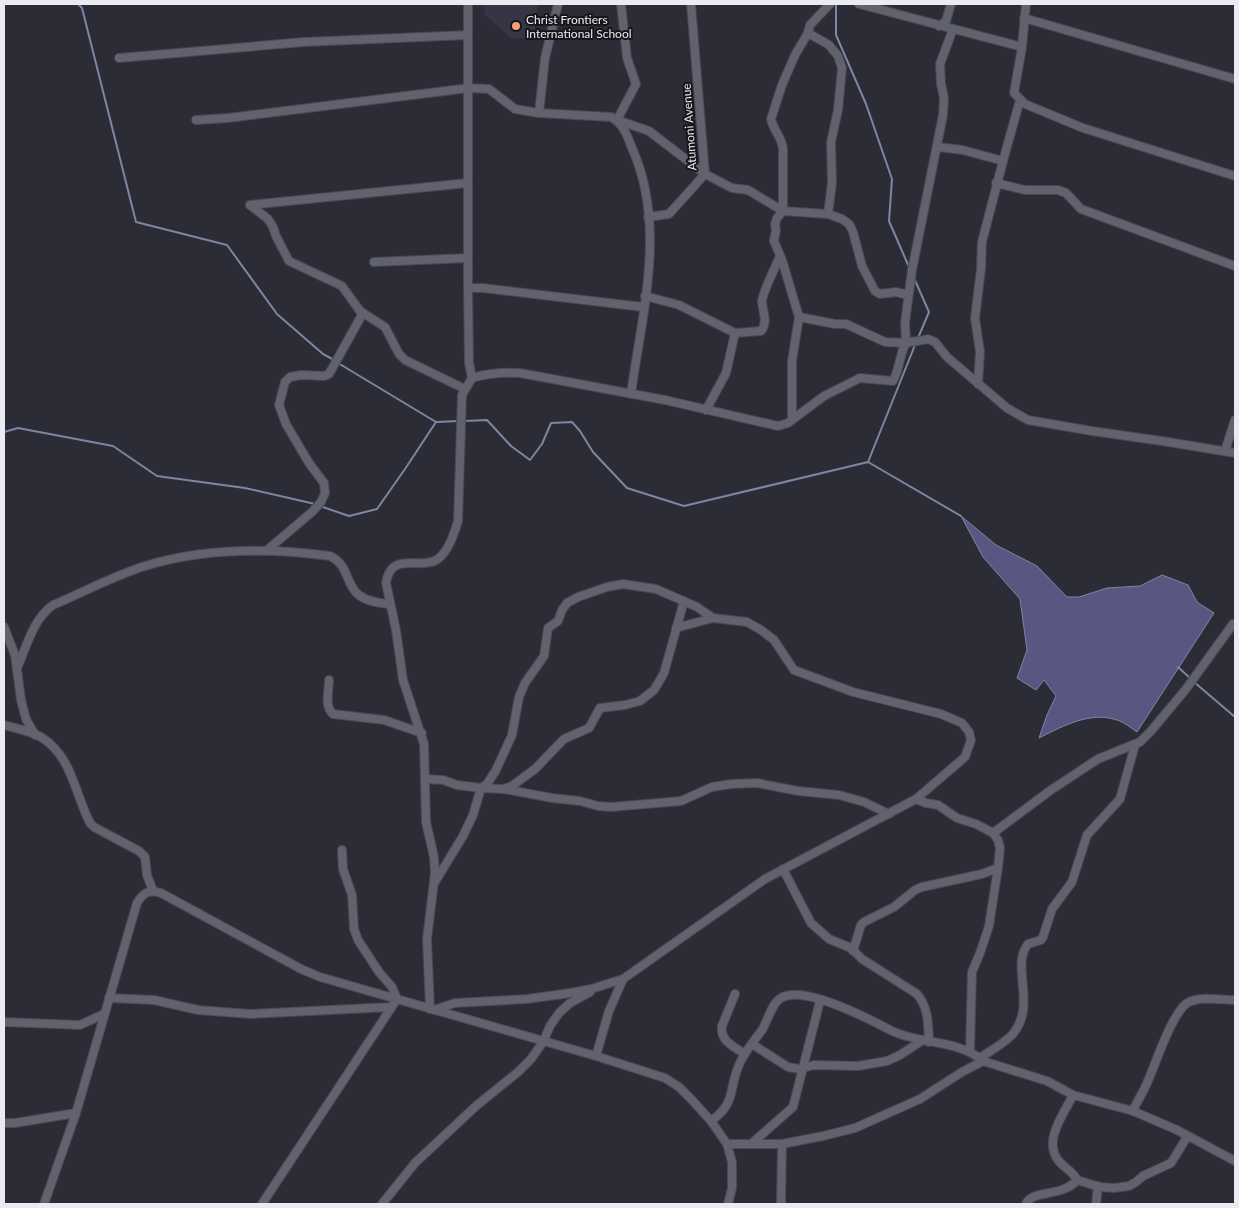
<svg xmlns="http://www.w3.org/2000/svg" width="1239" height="1208" viewBox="0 0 1239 1208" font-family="Lato,sans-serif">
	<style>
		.built { fill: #353546 }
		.water { fill: #575782; stroke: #8383a3 }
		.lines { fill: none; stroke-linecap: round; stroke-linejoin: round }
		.stream { stroke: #8383a3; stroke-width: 2 }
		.minor-casing { stroke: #474851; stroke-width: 10 }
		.minor { stroke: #61626e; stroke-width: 8 }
		.poi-dot { fill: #f1a17c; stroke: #15151a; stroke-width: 2 }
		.labels { text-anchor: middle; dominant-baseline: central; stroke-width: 4; stroke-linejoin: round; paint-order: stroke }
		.poi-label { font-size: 12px; fill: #eaeaf1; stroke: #15151a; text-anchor: start }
		.street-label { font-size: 12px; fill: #eaeaf1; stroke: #15151a }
	</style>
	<rect width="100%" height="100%" fill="#2c2c37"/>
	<polygon class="built" points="483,4 538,4 534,37 512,39 485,15"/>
	<path class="water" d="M961,516L996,545L1037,566L1067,597H1079L1107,588L1140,586L1162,575L1188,585L1197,602L1214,613L1137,732C1131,728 1124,722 1117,720C1090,711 1063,726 1039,738L1047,715L1056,696L1044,680L1036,690L1017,678L1027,650L1020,599L983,557Z"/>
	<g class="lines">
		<g class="stream">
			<polyline points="78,4 82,8 136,222 227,245 277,314 323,354 334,360"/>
			<polyline points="836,4 836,35 866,104 892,179 889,221 909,267"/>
			<polyline points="914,278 929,312 918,338"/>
			<polyline points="338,363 436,422"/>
			<polyline points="464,421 487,420 511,446 530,460 542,444 551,423 572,422 580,431 593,452 627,488 684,506 868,462 961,516"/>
			<polyline points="4,432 18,428 113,446 157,476 245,488 315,504"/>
			<polyline points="868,462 915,345"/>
			<polyline points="320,506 349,516 377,509 405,469 436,422 459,421"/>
			<polyline points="1178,667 1191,679"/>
			<polyline points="1194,682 1235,717"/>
		</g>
		<g class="minor-casing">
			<g id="minor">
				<path d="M468,4V288L469,363L472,378C488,373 503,372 520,373L665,400L778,426L788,423L824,396L860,378L893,381C900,369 899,355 906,343C913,341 920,341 928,339L935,342L947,357L1007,408L1028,420L1092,431L1162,441L1235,453"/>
				<polyline points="621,4 627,58 636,84 617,120 649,131 705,174 732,188 748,190 783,211 828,214 842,219 849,224 853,232 862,266 875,291 880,294 896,292 908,295"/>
				<polyline points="859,4 1022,47"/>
				<polyline points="1026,4 1022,47 1014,93 1025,104 1083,128 1235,176"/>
				<polyline points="1024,18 1235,79"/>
				<polyline points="939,26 946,21 951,4"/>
				<polyline points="808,33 829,45 838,56 842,68 838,110 831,142 832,183 828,214"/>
				<polyline points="119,58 304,42 468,35"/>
				<polyline points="539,113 545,58 558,4"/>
				<path d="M196,120L228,118L469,88L489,89L515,109L539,113L611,117C624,124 627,136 632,148C667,226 642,313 631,394"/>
				<polyline points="938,147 963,150 1003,161 1020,100"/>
				<polyline points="996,183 1025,190 1058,190 1066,193 1081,209 1235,266"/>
				<polyline points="250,205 268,219 273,227 276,236 289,261 342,286 360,311 385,327 399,354 405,360 465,389"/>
				<polyline points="250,205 468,183"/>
				<polyline points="648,217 669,214 705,174 691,4"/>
				<polyline points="374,262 468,258"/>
				<polyline points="468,288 483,288 643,307"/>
				<polyline points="645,296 679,305 735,333"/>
				<polyline points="799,317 835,324 846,324 885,342 906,343 905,323 912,270 943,115 944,98 941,84 940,64 953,29"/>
				<polyline points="978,384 980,352 975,318 981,269 982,242 1003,161"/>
				<path d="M706,410L726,373L735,333L761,331C769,321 762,311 762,301C763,291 776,266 780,256"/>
				<path d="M792,419V361L799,317L782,260L774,241L776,230L775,224L777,218L783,211V149C782,137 773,130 771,119L782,85L795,55L808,33L810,25L830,4"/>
				<polyline points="1225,451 1235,420"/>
				<polyline points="266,551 312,512 321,502 325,493 324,483 309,463 286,424 279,405 285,382 290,377 301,375 324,376 329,374 363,313"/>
				<polyline points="4,627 15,655 21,700 26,719 35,735"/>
				<polyline points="676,628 713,618"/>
				<path d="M17,668C27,646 33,619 53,605C84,592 113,576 145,566C204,548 270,548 330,556C358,569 336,601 390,604"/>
				<path d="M329,680C329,691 324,706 333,714L384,720L422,733"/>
				<path d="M4,725C15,728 30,731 41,737C72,756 75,794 90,823L94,827L139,851L145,857L147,875L153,891"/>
				<polyline points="425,779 443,780 457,785 481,788 504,789 512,786 535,769 564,739 589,728 600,708 625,705 640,701 654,690 664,673 684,601"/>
				<polyline points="504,789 552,798 580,801 598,806 611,807 681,801 712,787 731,784 757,783 798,791 839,795 864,802 889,814"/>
				<path d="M783,869L811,923L829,939L851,948L862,959L917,994C929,1008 928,1025 929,1042"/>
				<polyline points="435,882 463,836 473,815 481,788 487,784 496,770 512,735 519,697 525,683 544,656 548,628 558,621 562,610 567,603 578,597 607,587 623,584 656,589 697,607 713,618 747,622 761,630 774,640 794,670 853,692 941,714 962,723 969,732 971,740 965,757 916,799"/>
				<polyline points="853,951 861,925 864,922 894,907 915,890 922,887 982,874 998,868"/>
				<path d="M735,994L722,1026C720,1041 733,1046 745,1054"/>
				<polyline points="109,998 154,1000 198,1010 251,1014 391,1007"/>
				<path d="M430,1009L427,939L435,873L434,857L426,822L424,744L403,680L396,630L386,583C391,550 420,571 438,559C449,550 454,534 458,521L462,395L472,378"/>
				<polyline points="434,1010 455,1003 527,999 570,993 591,989 623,979 765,879 916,799 926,803 938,805 957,818 976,824 993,833 1051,790 1098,759 1140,742 1151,731 1186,689 1233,624 1235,625"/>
				<polyline points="4,1022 80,1025 104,1014"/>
				<polyline points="752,1044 788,1067 800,1069 814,1065 858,1066 887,1061 900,1055 923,1040"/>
				<polyline points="970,1051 972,972 980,953 989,926 998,868 1000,848 998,840 993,833"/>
				<polyline points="596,1056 609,1011 623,979"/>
				<path d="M980,1058C990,1051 1003,1044 1012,1035C1038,1005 1010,967 1028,944L1041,940L1043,937L1052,909L1072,882L1087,835L1120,799L1135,745"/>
				<path d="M1133,1111C1137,1101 1143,1093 1147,1083C1155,1066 1173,1009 1189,1002C1202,996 1221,1000 1235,1000"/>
				<path d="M711,1121C737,1102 728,1090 739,1065C744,1052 754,1041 762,1030C768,1020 772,1003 781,998C804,984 871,1020 892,1031C922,1045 956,1039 982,1060"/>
				<polyline points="4,1123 15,1123 76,1113"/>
				<polyline points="727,1144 782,1144 823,1136 855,1128 920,1099 962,1072 983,1061 1047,1081 1073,1095 1133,1111 1177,1130 1235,1161"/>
				<polyline points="751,1144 793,1107 820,1001"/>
				<polyline points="1077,1180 1100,1187 1114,1188 1129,1186 1136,1182 1143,1176 1171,1163 1187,1137"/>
				<path d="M44,1204L76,1113L137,903C143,893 149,889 161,893L301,969L320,977L596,1056L665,1078L679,1087L691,1099L711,1121L727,1144L732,1162V1188L728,1204"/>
				<polyline points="262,1204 397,999 392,987 379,972 358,940 354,929 352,895 343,869 342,850"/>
				<polyline points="382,1204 415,1163 476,1106 518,1072 531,1059 543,1042 550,1026 559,1013 570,1003 590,992"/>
				<polyline points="781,1204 782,1144"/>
				<path d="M1026,1204C1032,1189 1062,1198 1077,1180C1073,1171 1064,1168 1058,1160C1043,1140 1064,1114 1073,1095"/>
				<polyline points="1096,1204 1098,1186"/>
			</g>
		</g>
		<use href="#minor" class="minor"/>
	</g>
	<circle class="poi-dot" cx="516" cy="26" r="5"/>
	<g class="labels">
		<g class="poi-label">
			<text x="526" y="19">Christ Frontiers<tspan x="526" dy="14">International School</tspan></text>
		</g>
		<g class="street-label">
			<text transform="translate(689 127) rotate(-94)">Atumoni Avenue</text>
		</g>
	</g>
	<rect width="1239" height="1208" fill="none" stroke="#eaeaf1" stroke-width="10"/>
</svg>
